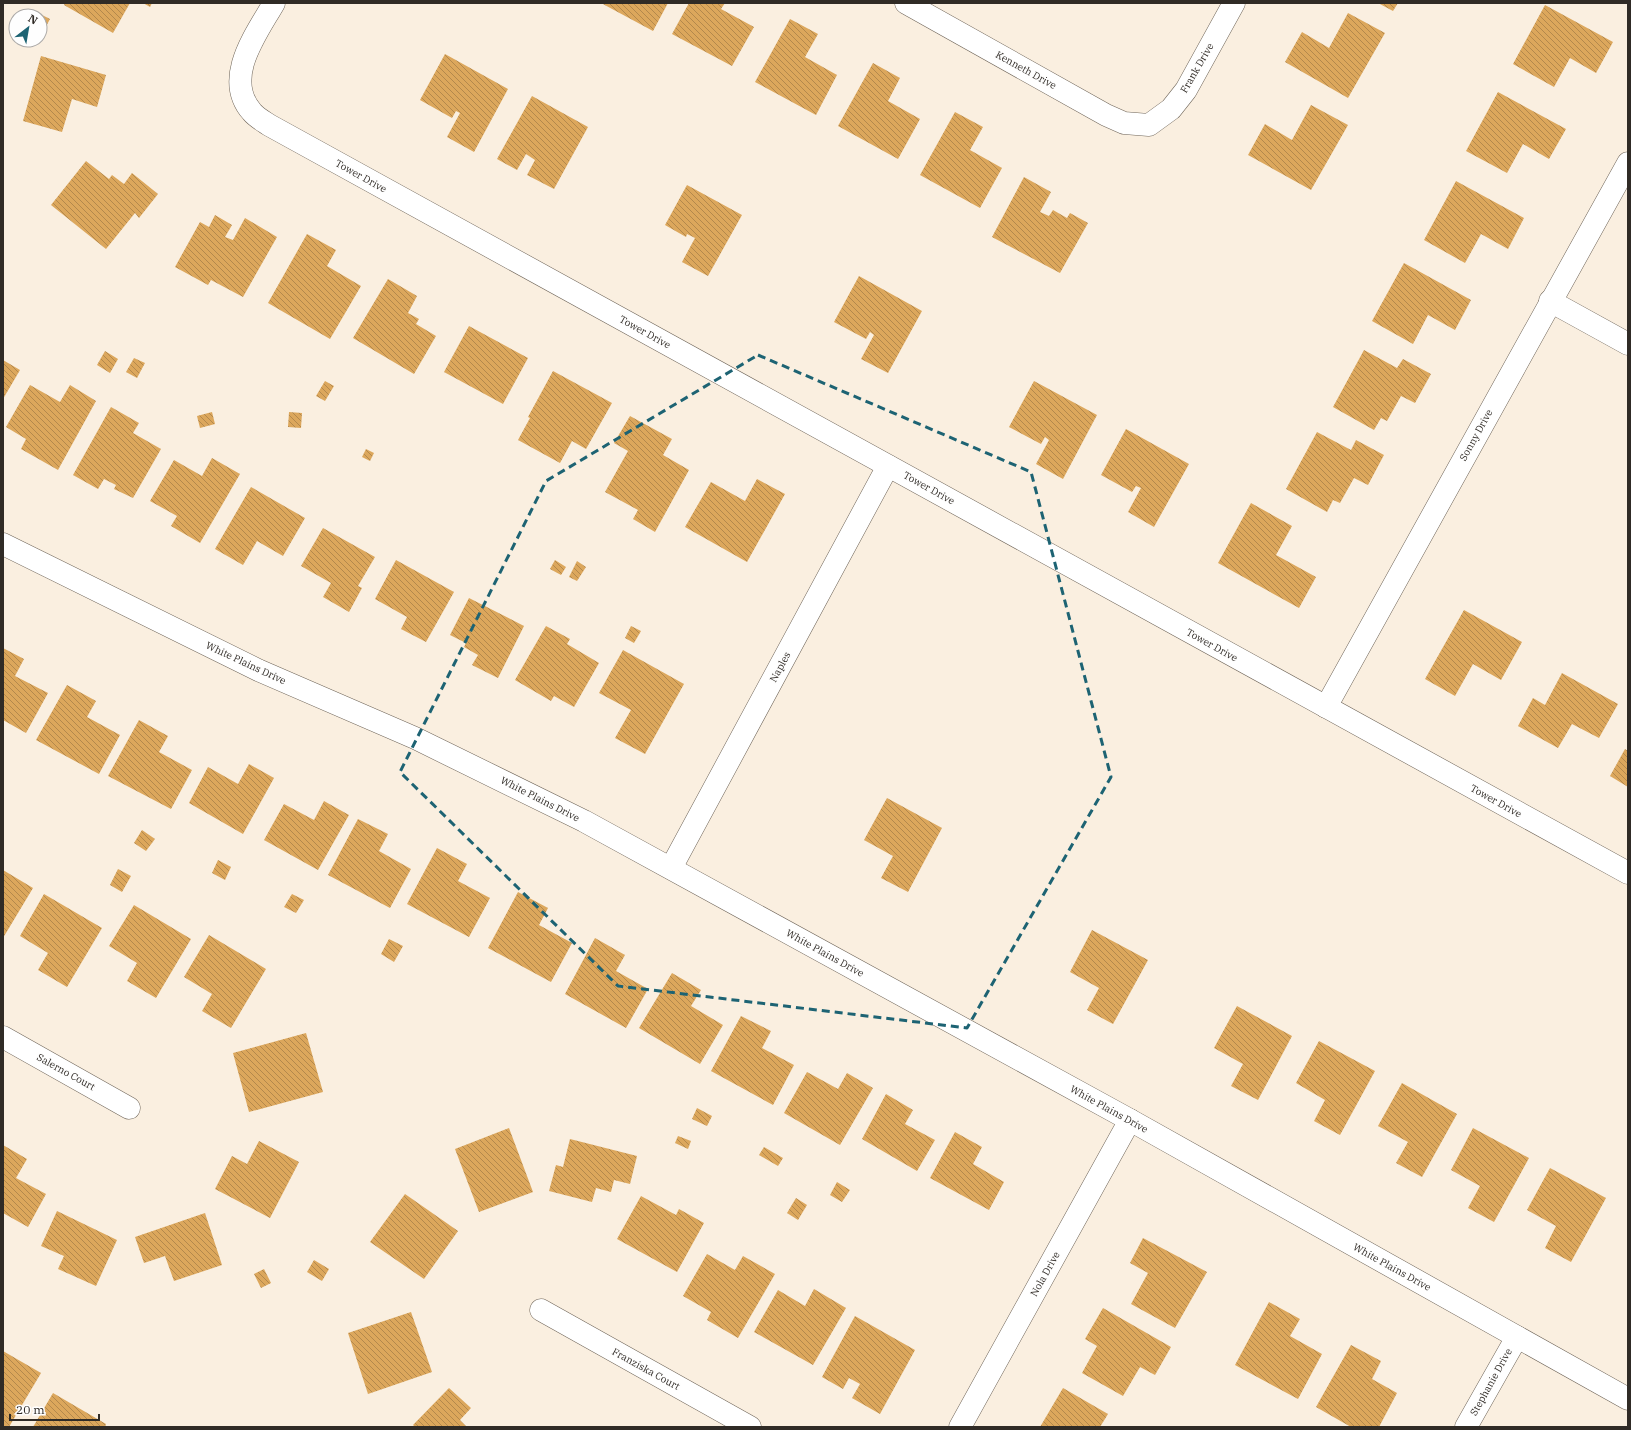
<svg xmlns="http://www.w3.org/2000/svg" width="1631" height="1430" viewBox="0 0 1631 1430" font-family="'IBM Plex Serif',serif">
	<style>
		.building { fill: url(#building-back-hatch) }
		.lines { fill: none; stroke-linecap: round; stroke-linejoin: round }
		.minor-casing { stroke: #6f6559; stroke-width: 23 }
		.minor { stroke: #fff; stroke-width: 22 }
		.marked { fill: none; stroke: #1d6373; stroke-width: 3; stroke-dasharray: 8 5; stroke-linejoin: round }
		.labels { text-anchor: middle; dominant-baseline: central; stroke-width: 3; stroke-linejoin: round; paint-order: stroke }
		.street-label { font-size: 10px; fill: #302b26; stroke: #fefefe }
	</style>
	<defs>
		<pattern id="building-back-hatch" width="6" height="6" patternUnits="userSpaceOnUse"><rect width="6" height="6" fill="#dca75c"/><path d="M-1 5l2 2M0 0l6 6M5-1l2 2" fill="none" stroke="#b3884c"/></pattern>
	</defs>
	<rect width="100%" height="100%" fill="#faefe0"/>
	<g class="building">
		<polygon points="65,3 130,3 113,33 64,5"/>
		<polygon points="143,3 152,3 150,7"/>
		<polygon points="601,3 668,3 653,31"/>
		<polygon points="689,3 725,3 721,9 754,27 732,66 672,34"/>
		<polygon points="1378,3 1398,3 1393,11"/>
		<polygon points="1545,5 1613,42 1596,73 1570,58 1554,87 1513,64"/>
		<polygon points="34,11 50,19 42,34 40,33 40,16 31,16"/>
		<polygon points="1348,13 1385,33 1348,98 1285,62 1302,32 1329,48"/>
		<polygon points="790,19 818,34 805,57 837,75 816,115 755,82"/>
		<polygon points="445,54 508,89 474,152 447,137 460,113 456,111 452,118 420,100"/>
		<polygon points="41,56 106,75 97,107 72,99 62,132 23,121"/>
		<polygon points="873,63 900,78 888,101 920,119 898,159 838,126"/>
		<polygon points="1498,92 1566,129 1549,159 1523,144 1507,173 1466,151"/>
		<polygon points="532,96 588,127 554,189 527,175 535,160 526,154 517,170 497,159"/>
		<polygon points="1311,105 1348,125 1311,190 1248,155 1265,124 1292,140"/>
		<polygon points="955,112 983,127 970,150 1002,168 980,208 920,175"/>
		<polygon points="86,161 109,179 112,175 124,184 132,173 158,194 139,218 135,213 106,249 51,205"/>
		<polygon points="1024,177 1051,192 1040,212 1049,216 1053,210 1067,218 1070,213 1088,223 1060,273 992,237"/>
		<polygon points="1456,181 1524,218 1508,249 1481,234 1465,263 1424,240"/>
		<polygon points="687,185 742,215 708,276 682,262 695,238 687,234 686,237 665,225"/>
		<polygon points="215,215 232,225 225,237 233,240 245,218 277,237 243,297 211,280 208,285 175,267 200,222 209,227"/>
		<polygon points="307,234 336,250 327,266 361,286 330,339 268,303"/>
		<polygon points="1404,263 1471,300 1455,330 1428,315 1413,344 1372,321"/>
		<polygon points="859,276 922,311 888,373 861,359 874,335 870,332 866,339 834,322"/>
		<polygon points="388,279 417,296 408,313 419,319 416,324 436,336 414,374 353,338"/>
		<polygon points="469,326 528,358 503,404 444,372"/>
		<polygon points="1364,350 1397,368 1403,359 1431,374 1415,403 1401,396 1387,421 1381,418 1374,430 1333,407"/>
		<polygon points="105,351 118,359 110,373 97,365"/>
		<polygon points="134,358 145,363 137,378 126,372"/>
		<polygon points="3,360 20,370 3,399"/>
		<polygon points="553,371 612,403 586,449 572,441 560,463 518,440 530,418 528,417"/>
		<polygon points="325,381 334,386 325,401 316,396"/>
		<polygon points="1034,381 1097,415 1063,479 1036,464 1049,440 1045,437 1041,444 1009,427"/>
		<polygon points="30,385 60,402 70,385 96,401 58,470 21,449 26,439 6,427"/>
		<polygon points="111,407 139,423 133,433 161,449 133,498 114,489 116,485 104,479 98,489 73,475"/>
		<polygon points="212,412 215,424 200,428 197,416"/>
		<polygon points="289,412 302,413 301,428 288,427"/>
		<polygon points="630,416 672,439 663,455 689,470 655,532 633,519 638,510 605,492 628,451 614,443"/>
		<polygon points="1126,429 1189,464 1154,527 1128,512 1141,488 1136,486 1132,492 1101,475"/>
		<polygon points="1317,432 1351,450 1356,440 1384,455 1368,485 1354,478 1340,503 1333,500 1327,512 1286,489"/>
		<polygon points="366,449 374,453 370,461 362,457"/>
		<polygon points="212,458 240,474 200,543 171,526 177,516 150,501 174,460 202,476"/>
		<polygon points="757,479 785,494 747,562 685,527 711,482 745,501"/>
		<polygon points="251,487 305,518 283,556 257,541 243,565 215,549"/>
		<polygon points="1251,503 1292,526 1276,555 1316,577 1299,608 1218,563"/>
		<polygon points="323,528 375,557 358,586 362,588 349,612 323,597 331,583 301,566"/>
		<polygon points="396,560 454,592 426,642 401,629 407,617 375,599"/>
		<polygon points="555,560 566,567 561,575 550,569"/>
		<polygon points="577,561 586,567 577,581 569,577"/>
		<polygon points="469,598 524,626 498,678 472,665 478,655 464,647 466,643 450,635"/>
		<polygon points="1464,610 1522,642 1501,680 1473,664 1455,696 1425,679"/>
		<polygon points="546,626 570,639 567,644 599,663 574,707 554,696 551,701 515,680"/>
		<polygon points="631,626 641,631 634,643 625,638"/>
		<polygon points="3,648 24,659 15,676 48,693 26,733 3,720"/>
		<polygon points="623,650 684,684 645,754 615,738 631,710 599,693"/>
		<polygon points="1562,673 1618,704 1599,738 1572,724 1558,748 1518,726 1533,698 1545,705"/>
		<polygon points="67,685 96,701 87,717 120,735 99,774 36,740"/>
		<polygon points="139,720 168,736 159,752 192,770 171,809 108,776"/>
		<polygon points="1625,749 1628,751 1628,787 1610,776"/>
		<polygon points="249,764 274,778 243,834 189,803 208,767 238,784"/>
		<polygon points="887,798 942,828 908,892 881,878 893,856 864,840"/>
		<polygon points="324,801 349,815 318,870 264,840 284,804 314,820"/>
		<polygon points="358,819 388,834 379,851 411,869 390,908 328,875"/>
		<polygon points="142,830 155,839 146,851 134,843"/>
		<polygon points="437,848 467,864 458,881 490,898 469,937 407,904"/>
		<polygon points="218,860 231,867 225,880 212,873"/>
		<polygon points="118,869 131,876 122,892 110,885"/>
		<polygon points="3,870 33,888 3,938"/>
		<polygon points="518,892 548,908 539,925 572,943 551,982 488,948"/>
		<polygon points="44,894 102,928 67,987 38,970 48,953 20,936"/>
		<polygon points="292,894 304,900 296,913 284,907"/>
		<polygon points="134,905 191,939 156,998 127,981 137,963 109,946"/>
		<polygon points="1092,930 1148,960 1113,1024 1087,1010 1099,988 1070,972"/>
		<polygon points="209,935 266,969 231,1028 202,1011 212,994 184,977"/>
		<polygon points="595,938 625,955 616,971 648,989 626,1028 565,994"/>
		<polygon points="389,939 403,946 394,962 381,954"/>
		<polygon points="672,973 701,990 691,1006 723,1025 700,1064 639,1028"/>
		<polygon points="1237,1006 1292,1036 1258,1100 1231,1086 1243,1064 1214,1048"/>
		<polygon points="741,1016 771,1031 762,1048 794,1065 773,1105 711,1071"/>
		<polygon points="306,1033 323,1092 249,1112 233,1053"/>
		<polygon points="1319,1041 1375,1071 1340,1135 1314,1121 1325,1100 1296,1083"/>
		<polygon points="807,1072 838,1089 847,1073 873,1088 840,1145 784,1113"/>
		<polygon points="1402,1083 1457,1114 1422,1177 1396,1163 1408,1142 1378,1126"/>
		<polygon points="886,1094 913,1110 905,1124 935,1140 917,1171 862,1139"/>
		<polygon points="697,1108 712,1116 707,1126 692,1119"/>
		<polygon points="509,1128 533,1192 479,1212 455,1149"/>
		<polygon points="1473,1128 1529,1158 1494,1222 1468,1208 1480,1186 1451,1170"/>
		<polygon points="955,1132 982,1147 973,1164 1004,1182 989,1210 930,1178"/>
		<polygon points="678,1136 691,1141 688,1149 675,1143"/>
		<polygon points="570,1139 637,1156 630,1184 614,1180 611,1192 596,1188 592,1202 549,1191 556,1165 563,1167"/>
		<polygon points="259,1141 299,1162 270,1218 215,1189 232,1156 247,1164"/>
		<polygon points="3,1145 27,1159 16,1178 46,1194 28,1227 3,1213"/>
		<polygon points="764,1147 783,1158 778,1166 759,1155"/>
		<polygon points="1550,1168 1606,1198 1571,1262 1545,1248 1556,1226 1527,1210"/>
		<polygon points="837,1182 850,1190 842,1202 830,1195"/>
		<polygon points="405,1194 458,1231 424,1279 370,1242"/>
		<polygon points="641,1196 676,1215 679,1209 704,1223 677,1272 617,1239"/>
		<polygon points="796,1198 807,1205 798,1220 787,1213"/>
		<polygon points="57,1211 117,1240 96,1286 58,1269 64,1256 41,1246"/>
		<polygon points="205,1213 222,1265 174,1281 165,1256 144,1263 135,1237"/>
		<polygon points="1143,1238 1207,1272 1175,1328 1131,1304 1148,1273 1130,1263"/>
		<polygon points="707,1254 735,1270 743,1256 775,1274 738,1338 707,1320 711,1312 683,1296"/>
		<polygon points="314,1260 329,1269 322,1281 307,1272"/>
		<polygon points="264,1269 271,1283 261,1288 254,1274"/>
		<polygon points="814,1289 846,1308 813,1365 754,1332 778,1290 805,1306"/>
		<polygon points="1269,1302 1300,1319 1290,1336 1322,1354 1298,1399 1235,1365"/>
		<polygon points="1103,1308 1171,1347 1155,1375 1140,1367 1123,1396 1082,1373 1097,1346 1085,1339"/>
		<polygon points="411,1312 432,1372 368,1394 348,1333"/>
		<polygon points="855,1316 915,1350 880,1414 852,1398 860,1384 849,1378 843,1389 822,1377"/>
		<polygon points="1351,1345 1381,1361 1372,1379 1397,1393 1379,1427 1351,1427 1316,1407"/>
		<polygon points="3,1351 41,1373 9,1427 3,1427"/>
		<polygon points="449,1388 471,1408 460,1420 467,1427 415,1427 413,1425"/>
		<polygon points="1063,1388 1108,1414 1100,1427 1040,1427"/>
		<polygon points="53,1393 106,1424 105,1427 33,1427"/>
	</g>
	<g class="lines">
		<g class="minor-casing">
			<g id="minor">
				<path d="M274,3C257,33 222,78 252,112C256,117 263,121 269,125L1628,873"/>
				<polyline points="906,3 1106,115 1124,123 1149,125 1171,109 1186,90 1234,3"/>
				<polyline points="1550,301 1628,344"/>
				<polyline points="3,544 258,670 415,738 584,821 1130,1120 1628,1399"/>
				<polyline points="1326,707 1628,163"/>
				<polyline points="671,868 888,466"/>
				<polyline points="3,1037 129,1108"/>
				<polyline points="541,1310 750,1427"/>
				<polyline points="960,1427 1130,1120"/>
				<polyline points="1466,1427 1517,1337"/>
			</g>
		</g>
		<use href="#minor" class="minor"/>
	</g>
	<path class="marked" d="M758,355L1031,472L1111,777L967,1028L618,986L400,772L546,481Z"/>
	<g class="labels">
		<g class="street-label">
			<text transform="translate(1197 68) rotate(-60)">Frank Drive</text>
			<text transform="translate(1026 70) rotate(29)">Kenneth Drive</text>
			<text transform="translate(361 176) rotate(29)">Tower Drive</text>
			<text transform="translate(645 332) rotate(29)">Tower Drive</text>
			<text transform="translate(1476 435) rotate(-61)">Sonny Drive</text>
			<text transform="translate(929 488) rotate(29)">Tower Drive</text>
			<text transform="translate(1212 645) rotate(29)">Tower Drive</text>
			<text transform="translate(246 663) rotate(25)">White Plains Drive</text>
			<text transform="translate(780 667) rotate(-62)">Naples</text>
			<text transform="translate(540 799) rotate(27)">White Plains Drive</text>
			<text transform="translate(1496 801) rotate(29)">Tower Drive</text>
			<text transform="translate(825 953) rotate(29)">White Plains Drive</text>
			<text transform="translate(66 1072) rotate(29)">Salerno Court</text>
			<text transform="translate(1109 1109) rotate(29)">White Plains Drive</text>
			<text transform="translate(1392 1267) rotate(29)">White Plains Drive</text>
			<text transform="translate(1045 1274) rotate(-61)">Nola Drive</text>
			<text transform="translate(646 1369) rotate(29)">Franziska Court</text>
			<text transform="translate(1491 1382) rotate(-61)">Stephanie Drive</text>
		</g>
	</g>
	<rect width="1631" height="1430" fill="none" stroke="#302b26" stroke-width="8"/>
	<g transform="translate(28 28) rotate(31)"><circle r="19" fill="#fefefe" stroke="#acaaa8"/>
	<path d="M0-3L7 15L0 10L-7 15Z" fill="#1d6373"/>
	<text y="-6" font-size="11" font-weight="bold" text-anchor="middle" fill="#302b26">N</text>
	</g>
	<path d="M10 1414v6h89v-6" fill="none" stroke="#302b26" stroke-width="2"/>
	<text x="16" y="1414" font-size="12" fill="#302b26" stroke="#fefefe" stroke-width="3" paint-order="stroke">20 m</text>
</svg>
